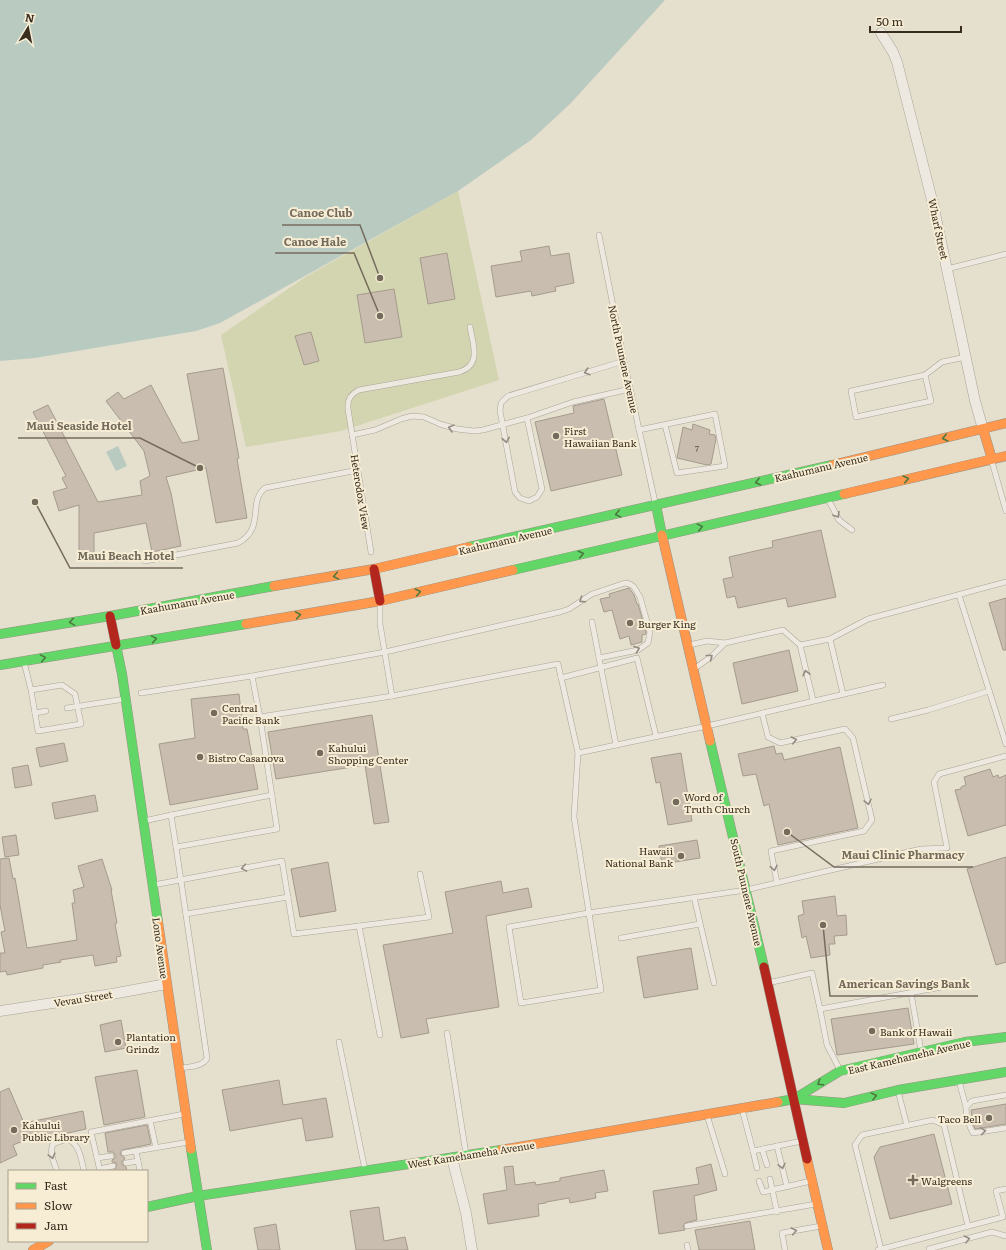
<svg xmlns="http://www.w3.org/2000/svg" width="1006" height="1250" viewBox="0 0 1006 1250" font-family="Literata,serif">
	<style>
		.green { fill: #d3d5b0 }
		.water { fill: #b9cac1 }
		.building { fill: #c9bdaf; stroke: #a59b8d }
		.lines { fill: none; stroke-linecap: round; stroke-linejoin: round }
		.lane-casing { stroke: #aaa497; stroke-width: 6 }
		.street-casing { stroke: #aaa497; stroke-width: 11 }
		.fast-casing { stroke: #9a9387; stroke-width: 10 }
		.slow-casing { stroke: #9a9387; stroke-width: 10 }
		.jam-casing { stroke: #9a9387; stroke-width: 10 }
		.lane { stroke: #ede9e0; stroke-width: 5 }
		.street { stroke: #ede9e0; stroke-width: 10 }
		.fast { stroke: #63d668; stroke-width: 9 }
		.slow { stroke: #ff974d; stroke-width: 9 }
		.jam { stroke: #b3261e; stroke-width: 9 }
		.oneway { stroke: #938b80 }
		.oneway2 { stroke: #4c7940 }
		.poi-dot { fill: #756b5c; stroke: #f6edd4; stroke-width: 1.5 }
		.labels { text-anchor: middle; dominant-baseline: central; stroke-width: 4; stroke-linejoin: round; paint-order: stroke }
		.number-label { font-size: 8px; fill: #5d5143 }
		.street-label { font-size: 10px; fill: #392d1f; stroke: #f6edd4 }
		.poi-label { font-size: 10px; fill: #392d1f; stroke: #f6edd4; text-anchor: start }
		.leader { fill: none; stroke: #756b5c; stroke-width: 1.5 }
		.callout-dot { fill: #756b5c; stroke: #f6edd4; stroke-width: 1.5 }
		.callout-label { font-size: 11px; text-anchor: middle; font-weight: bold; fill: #756b5c; stroke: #f6edd4; stroke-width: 4; stroke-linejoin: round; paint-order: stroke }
	</style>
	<rect width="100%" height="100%" fill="#e5dfce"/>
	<polygon class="green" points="458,191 499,380 341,431 246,447 221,335 307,276"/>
	<g class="water">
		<polygon points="0,0 665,0 570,104 531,140 458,191 220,323 196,331 35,358 0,361"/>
		<polygon points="118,446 127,466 116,471 106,452"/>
	</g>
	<g class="building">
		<polygon points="549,246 551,256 569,253 574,283 555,287 556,291 532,296 531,291 496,297 491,266 522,261 520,251"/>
		<polygon points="447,253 455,299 428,304 420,258"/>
		<polygon points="394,289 402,337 365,343 357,295"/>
		<polygon points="311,332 319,361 304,365 295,336"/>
		<polygon points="223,368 239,458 237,459 247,518 216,523 206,468 166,477 171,493 181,546 152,552 146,523 94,533 94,557 79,556 79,505 59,511 53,492 67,488 62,478 66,476 33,412 48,405 98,502 142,495 140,481 150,476 144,451 106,401 118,392 124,399 151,385 182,443 199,440 187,374"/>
		<polygon points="604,399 622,475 551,491 535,422 574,413 573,406"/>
		<polygon points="693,424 710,430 709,434 715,435 716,439 711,464 707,465 677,458 683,427 692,430"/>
		<polygon points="821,530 836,597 788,607 786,598 738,608 735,596 727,598 723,579 733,577 729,557 773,547 772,541"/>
		<polygon points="629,588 634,595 637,604 638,604 646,632 646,634 642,635 642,642 631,645 629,636 620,639 612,610 604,612 600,599 610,597 609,594"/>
		<polygon points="1006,598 1006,650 1003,650 989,603"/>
		<polygon points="789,650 798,691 742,704 733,663"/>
		<polygon points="239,694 243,729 247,729 258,789 170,805 159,744 195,738 191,699"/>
		<polygon points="372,715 389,822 374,824 365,765 276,779 268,732"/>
		<polygon points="64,743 68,761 40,767 36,748"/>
		<polygon points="774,746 776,754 782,753 784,760 840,747 858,828 778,845 769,804 764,806 756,774 743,776 738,754"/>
		<polygon points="681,753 692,821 668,825 660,782 656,783 651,758"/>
		<polygon points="28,765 32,785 15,788 12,768"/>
		<polygon points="990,769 993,777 998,775 999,778 1006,775 1006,825 968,836 955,790 961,789 961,787 966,785 964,777"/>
		<polygon points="95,795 98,811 55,819 52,803"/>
		<polygon points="16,835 19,855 5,857 2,837"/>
		<polygon points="697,840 700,858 662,864 659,846"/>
		<polygon points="1006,857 1006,962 996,965 967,869"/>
		<polygon points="9,858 13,879 15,878 27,948 77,940 72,903 75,903 73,890 84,887 78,866 102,859 112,890 111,890 117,923 115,924 121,956 116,957 117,962 95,966 93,955 60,960 61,962 43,965 43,968 7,975 6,971 0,972 0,953 5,953 1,932 5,931 0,905 0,859"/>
		<polygon points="328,862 336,911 300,917 291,869"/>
		<polygon points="501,881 503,893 528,888 532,907 486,916 499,1007 426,1019 429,1033 401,1038 383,945 453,933 445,892"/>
		<polygon points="835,896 837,916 846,915 847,935 834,936 835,944 829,944 830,955 811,958 806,936 802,938 798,916 804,914 802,901"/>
		<polygon points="691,948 698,989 644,998 637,957"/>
		<polygon points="908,1008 914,1044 837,1055 831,1019"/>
		<polygon points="121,1020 126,1048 105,1052 100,1025"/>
		<polygon points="137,1070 145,1117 104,1125 95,1077"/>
		<polygon points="279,1080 283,1105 326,1098 333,1137 306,1141 302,1118 230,1131 222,1090"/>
		<polygon points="9,1088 24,1123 83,1111 86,1129 37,1140 36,1136 13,1145 17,1155 0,1163 0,1092"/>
		<polygon points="1006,1104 1006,1124 975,1129 973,1123 971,1110"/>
		<polygon points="147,1125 151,1144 122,1150 120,1154 124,1157 125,1159 122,1161 122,1164 126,1167 127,1171 114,1171 117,1165 116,1163 112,1162 112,1160 115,1158 115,1155 113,1152 108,1152 105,1133"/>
		<polygon points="934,1134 952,1204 890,1219 874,1157 880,1147"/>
		<polygon points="711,1164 717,1190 694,1196 697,1220 685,1223 683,1226 685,1230 659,1234 653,1191 699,1184 696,1168"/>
		<polygon points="513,1166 515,1185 535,1182 536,1185 560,1181 560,1178 604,1170 608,1191 595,1193 596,1198 570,1203 569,1198 546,1202 546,1203 538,1204 539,1216 488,1224 483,1194 507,1190 504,1167"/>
		<polygon points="379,1207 384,1241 405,1237 408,1250 356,1250 350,1211"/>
		<polygon points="750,1221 755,1250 699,1250 695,1230"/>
		<polygon points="276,1224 280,1250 258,1250 254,1228"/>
	</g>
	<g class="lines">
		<g class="lane-casing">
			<g id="lane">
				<polyline points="599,235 624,361 655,502"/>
				<polyline points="947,269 1006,254"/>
				<polyline points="925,375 851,391 856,417 931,401 925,375 942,362 966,357"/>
				<polyline points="527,418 542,489 537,497 529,501 520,498 515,492 500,411 501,403 508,396 624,361"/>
				<polyline points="639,430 715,414 725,466 677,473 665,425"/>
				<polyline points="352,435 375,430 401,419 412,416 424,417 440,424 457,429 474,431 483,430 527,418 573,402 630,389"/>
				<polyline points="992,462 1006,511"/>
				<polyline points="828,499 839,520 852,530"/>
				<path d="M371,552L348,409C347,399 351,394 359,390L459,372C482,365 473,344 470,327"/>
				<path d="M145,561L238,543C266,528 247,502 265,488L358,470"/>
				<polyline points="959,595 1006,744"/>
				<polyline points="380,602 380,624 392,696"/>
				<polyline points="592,622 616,745"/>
				<polyline points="830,639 843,694"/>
				<polyline points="689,645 707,641 725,643 783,630 800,645 813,700"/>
				<polyline points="800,645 830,639 868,619 1006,582"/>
				<polyline points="24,662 31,690 38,731 81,724 75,694 62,685 31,690"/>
				<polyline points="694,669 712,656 725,643"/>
				<polyline points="561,678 637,658 656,736"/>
				<polyline points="141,693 252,676"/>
				<polyline points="67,708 125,699"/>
				<polyline points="35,713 46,711"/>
				<polyline points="762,713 768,737 780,743 845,729 853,738 872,820 864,831 771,851 777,883"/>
				<polyline points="260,717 252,676 385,652 560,612 569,609 592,594 625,583 630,584 634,587 640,597 650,632 648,643 638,650 599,658"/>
				<polyline points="891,719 928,710 989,691"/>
				<polyline points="578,753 574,817 601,990 521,1003 509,927 588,913 746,890 921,849 947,848 934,782 939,774 1006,756"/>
				<polyline points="171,815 272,795"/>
				<polyline points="144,821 171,815 176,847 277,829 260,717 392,696 558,664 578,753 707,726 883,685"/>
				<path d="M176,847L207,1058C203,1067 188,1067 179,1068"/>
				<polyline points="153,885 282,861 294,934 359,926"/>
				<polyline points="694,897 714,983"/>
				<polyline points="186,914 288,897"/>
				<polyline points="621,938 700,924"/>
				<polyline points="768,983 812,973 820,1009 953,985"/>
				<polyline points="911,993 921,1051"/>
				<polyline points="820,1009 827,1045 840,1070"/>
				<polyline points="447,1033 466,1154"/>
				<polyline points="380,1035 359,926 429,917 420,874"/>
				<polyline points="339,1042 365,1170"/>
				<polyline points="959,1081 966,1107"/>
				<polyline points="898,1091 907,1126"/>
				<path d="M1006,1095L972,1101L966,1107C966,1117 968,1124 973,1133L1006,1128"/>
				<polyline points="742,1109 753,1151 802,1141"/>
				<polyline points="707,1115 725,1174"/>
				<polyline points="150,1120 156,1148"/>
				<polyline points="777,1146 787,1187"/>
				<polyline points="762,1149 767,1165"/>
				<polyline points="753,1151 757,1168"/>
				<polyline points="124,1153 136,1151"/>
				<polyline points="97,1158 111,1156"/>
				<polyline points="126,1163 138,1161"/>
				<polyline points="100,1169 113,1166"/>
				<path d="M57,1171C54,1162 49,1153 53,1144L67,1139C80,1144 81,1159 84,1171"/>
				<polyline points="100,1171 91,1132 184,1114"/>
				<polyline points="140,1171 136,1151 189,1142"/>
				<polyline points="770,1179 777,1212"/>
				<polyline points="759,1181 763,1192 811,1181"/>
				<polyline points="687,1226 816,1204"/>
				<polyline points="687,1245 688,1250"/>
				<polyline points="881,1249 855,1145 862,1135 933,1120 944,1125 968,1226"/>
				<polyline points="929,1249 992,1232 1006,1236"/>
				<polyline points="785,1250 782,1233 821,1226"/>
				<polyline points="878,1250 1003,1217 996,1191 1006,1189"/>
			</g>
		</g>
		<g class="street-casing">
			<g id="street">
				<polyline points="881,33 893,52 897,62 933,204 975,401 983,429"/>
				<polyline points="0,1011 112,994 166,984"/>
				<polyline points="452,1158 466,1213 472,1250"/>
			</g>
		</g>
		<g class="fast-casing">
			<g id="fast">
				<polyline points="656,505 662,535"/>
				<polyline points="469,547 832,465"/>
				<polyline points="513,570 844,494"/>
				<polyline points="0,634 110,616 274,586"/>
				<polyline points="116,645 122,674 158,922"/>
				<polyline points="0,665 246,624"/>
				<polyline points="710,741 764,967"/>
				<polyline points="794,1099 840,1071 965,1042 1006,1037"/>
				<polyline points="778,1102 794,1099 844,1103 898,1090 1006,1072"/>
				<polyline points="191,1149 207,1250"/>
				<polyline points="147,1207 198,1196 501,1150"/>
			</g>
		</g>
		<g class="slow-casing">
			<g id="slow">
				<polyline points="983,429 992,459"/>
				<polyline points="832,465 1006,423"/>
				<polyline points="844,494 1006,456"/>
				<polyline points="662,535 710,741"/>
				<polyline points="274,586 374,569 469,547"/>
				<polyline points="246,624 380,601 513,570"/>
				<polyline points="158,922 191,1149"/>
				<polyline points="501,1150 778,1102"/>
				<polyline points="807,1159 828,1250"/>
				<polyline points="33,1250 49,1241"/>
			</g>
		</g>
		<g class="jam-casing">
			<g id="jam">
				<polyline points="374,569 380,601"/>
				<polyline points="110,616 116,645"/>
				<polyline points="764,967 807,1159"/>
			</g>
		</g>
		<use href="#lane" class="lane"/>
		<use href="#street" class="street"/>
		<use href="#fast" class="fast"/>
		<use href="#slow" class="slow"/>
		<use href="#jam" class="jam"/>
	</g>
	<defs><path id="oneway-chevron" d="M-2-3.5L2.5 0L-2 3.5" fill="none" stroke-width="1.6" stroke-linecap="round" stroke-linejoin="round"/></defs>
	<g class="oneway">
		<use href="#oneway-chevron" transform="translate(587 372) rotate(163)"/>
		<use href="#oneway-chevron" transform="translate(451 428) rotate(-165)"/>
		<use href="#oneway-chevron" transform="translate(506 440) rotate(80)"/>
		<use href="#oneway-chevron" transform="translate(837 515) rotate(58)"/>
		<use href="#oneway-chevron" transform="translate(582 600) rotate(146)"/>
		<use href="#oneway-chevron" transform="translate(637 649) rotate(-20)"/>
		<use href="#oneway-chevron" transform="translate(710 657) rotate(-38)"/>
		<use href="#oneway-chevron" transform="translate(806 673) rotate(-103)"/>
		<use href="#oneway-chevron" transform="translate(794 740) rotate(-12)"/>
		<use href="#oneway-chevron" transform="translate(868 802) rotate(77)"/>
		<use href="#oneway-chevron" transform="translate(244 868) rotate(170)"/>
		<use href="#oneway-chevron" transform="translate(774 868) rotate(79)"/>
		<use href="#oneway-chevron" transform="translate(983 1131) rotate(-9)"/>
		<use href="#oneway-chevron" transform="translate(52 1156) rotate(75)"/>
		<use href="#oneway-chevron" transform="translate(782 1166) rotate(76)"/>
		<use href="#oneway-chevron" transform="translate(794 1231) rotate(-11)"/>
		<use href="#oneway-chevron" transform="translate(967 1239) rotate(-14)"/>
	</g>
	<g class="oneway2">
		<use href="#oneway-chevron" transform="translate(945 438) rotate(167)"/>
		<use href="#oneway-chevron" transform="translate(906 479) rotate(-13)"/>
		<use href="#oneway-chevron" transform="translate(758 482) rotate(167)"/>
		<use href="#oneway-chevron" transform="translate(618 514) rotate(167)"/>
		<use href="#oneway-chevron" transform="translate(700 527) rotate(-13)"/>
		<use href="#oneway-chevron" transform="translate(581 554) rotate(-13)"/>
		<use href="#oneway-chevron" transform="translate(336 576) rotate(170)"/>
		<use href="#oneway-chevron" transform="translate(418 592) rotate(-13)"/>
		<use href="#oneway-chevron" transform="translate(298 615) rotate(-10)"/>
		<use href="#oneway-chevron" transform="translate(72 622) rotate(171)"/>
		<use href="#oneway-chevron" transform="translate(154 639) rotate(-10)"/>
		<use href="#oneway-chevron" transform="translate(43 658) rotate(-10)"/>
		<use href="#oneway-chevron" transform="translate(820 1083) rotate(148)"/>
		<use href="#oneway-chevron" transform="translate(874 1096) rotate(-14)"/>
	</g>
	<g class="poi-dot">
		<circle cx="556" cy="436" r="4"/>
		<circle cx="630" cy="623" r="4"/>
		<circle cx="214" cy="713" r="4"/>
		<circle cx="320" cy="753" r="4"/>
		<circle cx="200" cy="757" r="4"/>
		<circle cx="676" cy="802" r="4"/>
		<circle cx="681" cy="856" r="4"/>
		<circle cx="872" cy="1031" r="4"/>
		<circle cx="118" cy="1042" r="4"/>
		<circle cx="989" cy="1118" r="4"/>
		<circle cx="14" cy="1130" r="4"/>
		<path d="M911 1174h4v4h4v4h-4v4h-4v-4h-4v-4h4z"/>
	</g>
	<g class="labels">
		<g class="number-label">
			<text x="697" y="447">7</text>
		</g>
		<g class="street-label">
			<text transform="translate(939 229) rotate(78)">Wharf Street</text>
			<text transform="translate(624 359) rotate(78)">North Puunene Avenue</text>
			<text transform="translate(821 467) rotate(-13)">Kaahumanu Avenue</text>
			<text transform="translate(361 492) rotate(81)">Heterodox View</text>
			<text transform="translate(505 540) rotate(-13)">Kaahumanu Avenue</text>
			<text transform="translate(187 602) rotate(-10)">Kaahumanu Avenue</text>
			<text transform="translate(747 892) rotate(77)">South Puunene Avenue</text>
			<text transform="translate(161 948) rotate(82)">Lono Avenue</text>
			<text transform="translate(83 998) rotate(-9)">Vevau Street</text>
			<text transform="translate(909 1056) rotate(-13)">East Kamehameha Avenue</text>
			<text transform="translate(471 1154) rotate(-9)">West Kamehameha Avenue</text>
		</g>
		<g class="poi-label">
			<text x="564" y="430">First<tspan x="564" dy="12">Hawaiian Bank</tspan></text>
			<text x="638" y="623">Burger King</text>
			<text x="222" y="707">Central<tspan x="222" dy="12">Pacific Bank</tspan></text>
			<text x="328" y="747">Kahului<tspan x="328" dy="12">Shopping Center</tspan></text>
			<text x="208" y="757">Bistro Casanova</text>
			<text x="684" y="796">Word of<tspan x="684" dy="12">Truth Church</tspan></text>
			<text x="673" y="850" text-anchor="end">Hawaii<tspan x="673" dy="12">National Bank</tspan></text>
			<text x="880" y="1031">Bank of Hawaii</text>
			<text x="126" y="1036">Plantation<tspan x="126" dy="12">Grindz</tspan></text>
			<text x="981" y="1118" text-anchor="end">Taco Bell</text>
			<text x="22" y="1124">Kahului<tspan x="22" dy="12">Public Library</tspan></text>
			<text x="921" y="1180">Walgreens</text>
		</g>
	</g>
	<path class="leader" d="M380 278L360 225H282M380 316L354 253H275M200 468L140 438H18M35 502L70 568H183M787 832L834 867H973M823 925L830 996H978"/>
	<g class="callout-dot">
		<circle cx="380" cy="278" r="4"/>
		<circle cx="380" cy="316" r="4"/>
		<circle cx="200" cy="468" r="4"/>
		<circle cx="35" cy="502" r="4"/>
		<circle cx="787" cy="832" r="4"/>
		<circle cx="823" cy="925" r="4"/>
	</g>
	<g class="callout-label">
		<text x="321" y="217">Canoe Club</text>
		<text x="315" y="246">Canoe Hale</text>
		<text x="79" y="430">Maui Seaside Hotel</text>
		<text x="126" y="560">Maui Beach Hotel</text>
		<text x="903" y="859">Maui Clinic Pharmacy</text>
		<text x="904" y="988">American Savings Bank</text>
	</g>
	<rect x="8" y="1170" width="140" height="72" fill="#f6edd4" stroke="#aaa08c"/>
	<rect x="16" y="1183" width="20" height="6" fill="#63d668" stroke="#aaa08c"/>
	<text x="44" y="1190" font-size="12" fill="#392d1f">Fast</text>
	<rect x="16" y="1203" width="20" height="6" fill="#ff974d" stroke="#aaa08c"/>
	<text x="44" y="1210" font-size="12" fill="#392d1f">Slow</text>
	<rect x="16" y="1223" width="20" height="6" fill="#b3261e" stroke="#aaa08c"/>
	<text x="44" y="1230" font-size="12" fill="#392d1f">Jam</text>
	<g transform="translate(28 28) rotate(10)" stroke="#f6edd4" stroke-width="3" paint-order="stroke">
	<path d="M0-3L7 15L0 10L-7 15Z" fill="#392d1f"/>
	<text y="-6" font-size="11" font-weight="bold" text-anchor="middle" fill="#392d1f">N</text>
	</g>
	<path d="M870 26v6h91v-6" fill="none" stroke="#392d1f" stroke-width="2"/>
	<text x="876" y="26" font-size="12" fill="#392d1f" stroke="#f6edd4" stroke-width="3" paint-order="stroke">50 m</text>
</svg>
